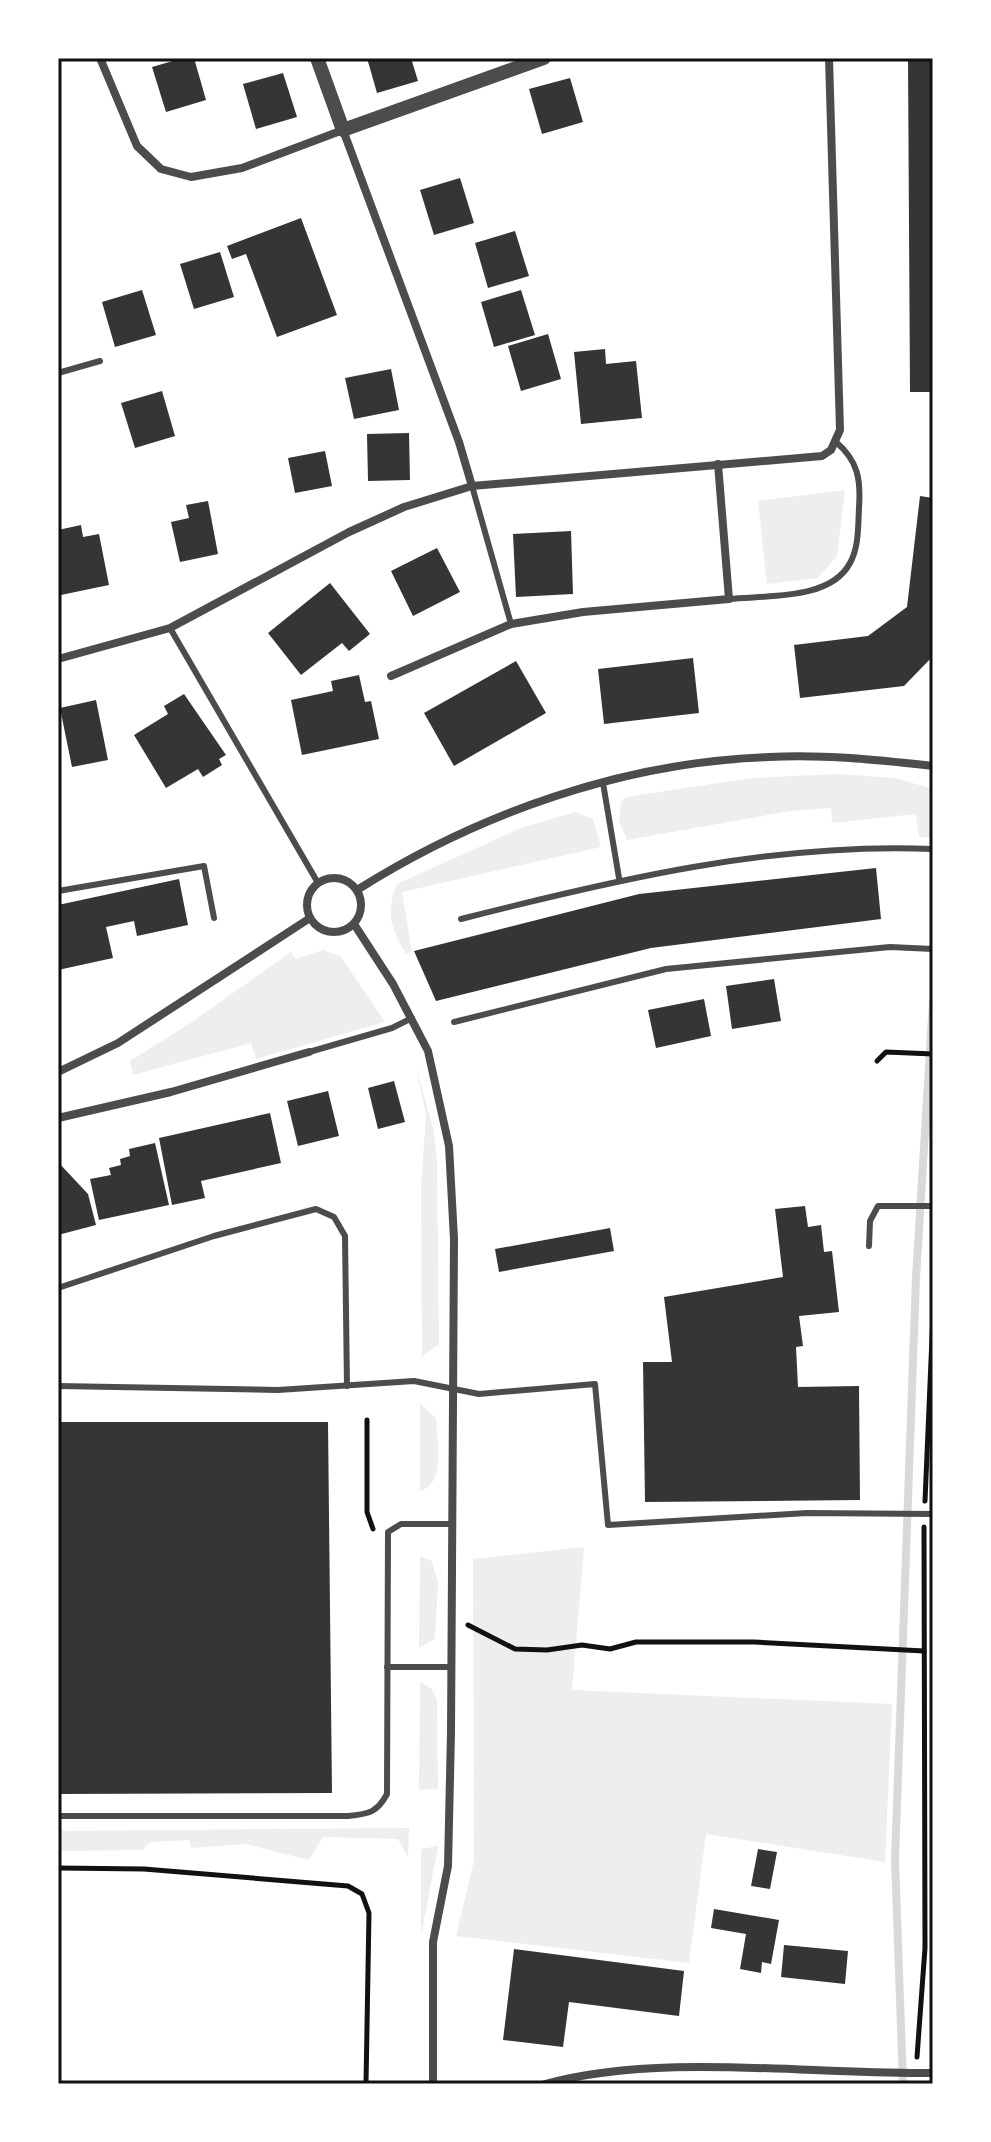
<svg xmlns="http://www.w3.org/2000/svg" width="991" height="2142" viewBox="0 0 991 2142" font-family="'Times New Roman',serif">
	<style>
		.green { fill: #eee }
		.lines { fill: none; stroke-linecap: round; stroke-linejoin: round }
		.stream { stroke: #d9d9d9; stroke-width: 8 }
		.building { fill: #353535 }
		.path { stroke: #111; stroke-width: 5 }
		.service { stroke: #4c4c4c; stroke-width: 6 }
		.minor { stroke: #4c4c4c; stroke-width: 8 }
		.tertiary { stroke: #4c4c4c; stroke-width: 14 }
		.neatline { fill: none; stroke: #111; stroke-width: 3 }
	</style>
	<rect width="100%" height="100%" fill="#fff"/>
	<g class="green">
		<polygon points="845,490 837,556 818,578 767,584 758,501"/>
		<polygon points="838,774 895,778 933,789 933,838 919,837 916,814 832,823 831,808 790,811 627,840 619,821 621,802 626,797 752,778"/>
		<path d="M575,812L593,819L601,847L402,892L412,952L406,954C390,927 386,911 397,884L521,828Z"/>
		<polygon points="323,950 341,957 385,1022 256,1059 251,1043 133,1075 130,1061 192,1022 291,952 296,959"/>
		<polygon points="416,1067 433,1128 437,1160 439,1344 422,1357 421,1188 426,1114"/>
		<path d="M420,1403L436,1419C437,1441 447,1483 420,1491Z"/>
		<polygon points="584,1547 572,1690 892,1704 885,1862 706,1834 689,1963 456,1936 474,1861 473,1559"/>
		<polygon points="420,1556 432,1561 438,1583 435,1639 419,1648"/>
		<polygon points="420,1682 432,1689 437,1700 438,1789 419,1790"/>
		<polygon points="409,1828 408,1857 398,1839 323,1837 309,1860 246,1844 191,1848 189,1840 150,1842 142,1850 58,1851 58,1831"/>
		<polygon points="438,1846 421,1936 421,1849"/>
	</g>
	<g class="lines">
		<polyline class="stream" points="903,2084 895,1859 916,1278 933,1001"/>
	</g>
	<g class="building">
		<polygon points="183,58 194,58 206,100 166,112 152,67"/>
		<polygon points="367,58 411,58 418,81 377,93"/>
		<polygon points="908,58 933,58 933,392 910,392"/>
		<polygon points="283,73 297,117 256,129 243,84"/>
		<polygon points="570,78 583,122 542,134 529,89"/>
		<polygon points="460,178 474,223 434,235 420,190"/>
		<polygon points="301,218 337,315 277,337 246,254 232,259 227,246"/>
		<polygon points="515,231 529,276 488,288 475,243"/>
		<polygon points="220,252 234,297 194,309 180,264"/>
		<polygon points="142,290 156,335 115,347 102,302"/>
		<polygon points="521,290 535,335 494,347 481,302"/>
		<polygon points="548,334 561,379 521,391 508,346"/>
		<polygon points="605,349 606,364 636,361 642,418 581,424 574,352"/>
		<polygon points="391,369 399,410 354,419 345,378"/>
		<polygon points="162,391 175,436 135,448 121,403"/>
		<polygon points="409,433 410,480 368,481 367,434"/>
		<polygon points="325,451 332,486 295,493 288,458"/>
		<polygon points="920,496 933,498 933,656 904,686 800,698 794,645 868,636 907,607"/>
		<polygon points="208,501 218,554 180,562 171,522 189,518 186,505"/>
		<polygon points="81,525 83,537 99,534 109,585 61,595 58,530"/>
		<polygon points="571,531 573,594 516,597 513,534"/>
		<polygon points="437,548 460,592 413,616 391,571"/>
		<polygon points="330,583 370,634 349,651 342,643 301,675 268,633"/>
		<polygon points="693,658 699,713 604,724 598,669"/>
		<polygon points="516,661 546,713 454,766 424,713"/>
		<polygon points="359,675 365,702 371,701 379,739 302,755 291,700 333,691 331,681"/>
		<polygon points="184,694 226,755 219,759 222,765 203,777 198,769 166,788 134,735 168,714 164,706"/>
		<polygon points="96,700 108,760 72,767 60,708"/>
		<polygon points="876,868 881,919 651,948 436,1001 414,951 639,894"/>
		<polygon points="179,879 188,925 137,936 134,921 106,927 113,958 58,970 58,905"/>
		<polygon points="774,979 781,1021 732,1029 726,986"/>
		<polygon points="704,999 711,1036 656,1048 648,1010"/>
		<polygon points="394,1081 405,1122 378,1129 368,1088"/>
		<polygon points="328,1091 339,1136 298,1146 287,1101"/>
		<polygon points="270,1113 281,1163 201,1181 205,1198 172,1205 159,1138"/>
		<polygon points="155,1143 169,1205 99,1220 90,1179 111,1175 109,1168 121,1165 120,1159 130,1156 129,1149"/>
		<polygon points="58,1162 88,1194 96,1225 58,1235"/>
		<polygon points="805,1206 808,1227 821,1225 824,1252 832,1251 839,1312 799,1316 803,1346 796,1347 798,1387 859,1386 860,1500 645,1502 643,1362 672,1362 664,1297 783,1277 775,1209"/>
		<polygon points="610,1228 614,1251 499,1272 495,1249"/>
		<polygon points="58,1413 61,1413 61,1422 328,1422 332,1793 58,1794"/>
		<polygon points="758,1849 777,1852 770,1889 751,1886"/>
		<polygon points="714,1909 779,1920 771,1964 762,1962 761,1973 740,1969 746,1934 711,1928"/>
		<polygon points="784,1945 848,1951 845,1984 781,1977"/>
		<polygon points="514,1949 684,1971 679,2016 569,2002 563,2047 503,2040"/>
	</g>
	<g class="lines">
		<g class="path">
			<polyline points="877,1061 886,1052 933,1054"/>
			<polyline points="367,1420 367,1512 373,1529"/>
			<polyline points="925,1501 933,1314"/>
			<polyline points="468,1625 515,1649 547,1650 582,1645 610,1649 636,1642 754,1642 924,1651"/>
			<polyline points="58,1868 144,1869 348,1886 362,1894 369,1913 366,2084"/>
			<polyline points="917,2057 925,1948 924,1527"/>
		</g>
		<g class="service">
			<polyline points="58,373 100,361"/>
			<polyline points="472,486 511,624"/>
			<path d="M729,599C765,595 830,601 850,563C859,547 858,526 859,508C861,479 858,461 836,442"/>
			<polyline points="170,628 318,883"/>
			<polyline points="603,783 619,878"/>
			<polyline points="58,891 204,866 214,918"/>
			<path d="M461,919C614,880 774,842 933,849"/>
			<polyline points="454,1022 666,969 890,947 933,949"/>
			<polyline points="309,1052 392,1028 412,1018"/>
			<polyline points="869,1246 870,1221 878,1206 933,1206"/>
			<polyline points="58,1288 214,1236 316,1209 334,1217 345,1236 347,1386"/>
			<polyline points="58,1386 278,1390 414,1381 479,1394 595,1384 608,1525 807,1513 933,1514"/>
			<polyline points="387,1667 451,1667"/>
			<path d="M58,1816H348C368,1814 377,1813 387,1794L388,1532L401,1524H452"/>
		</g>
		<g class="minor">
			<polyline points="100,58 137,146 161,169 191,177 242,168 343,130 459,442 472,486"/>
			<polyline points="58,659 170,628 349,532 404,507 472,486 822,456 831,450 840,430 829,58"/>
			<polyline points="391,676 511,624 583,612 729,599 718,464"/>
			<circle cx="334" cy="905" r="27"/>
			<path d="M357,890C479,813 624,762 769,757C824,754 878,760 933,766"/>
			<polyline points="354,924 393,984 428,1051 449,1146 454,1239 451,1733 448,1866 433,1942 433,2084"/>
			<polyline points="58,1072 118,1043 310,918"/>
			<polyline points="58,1118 171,1092 309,1052"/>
			<path d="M545,2084C663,2052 810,2075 933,2073"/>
		</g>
		<polyline class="tertiary" points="317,58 343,130 544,58"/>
	</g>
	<rect width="991" height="2142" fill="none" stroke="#ffffff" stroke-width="120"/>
	<rect x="60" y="60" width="871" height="2022" class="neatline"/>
</svg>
